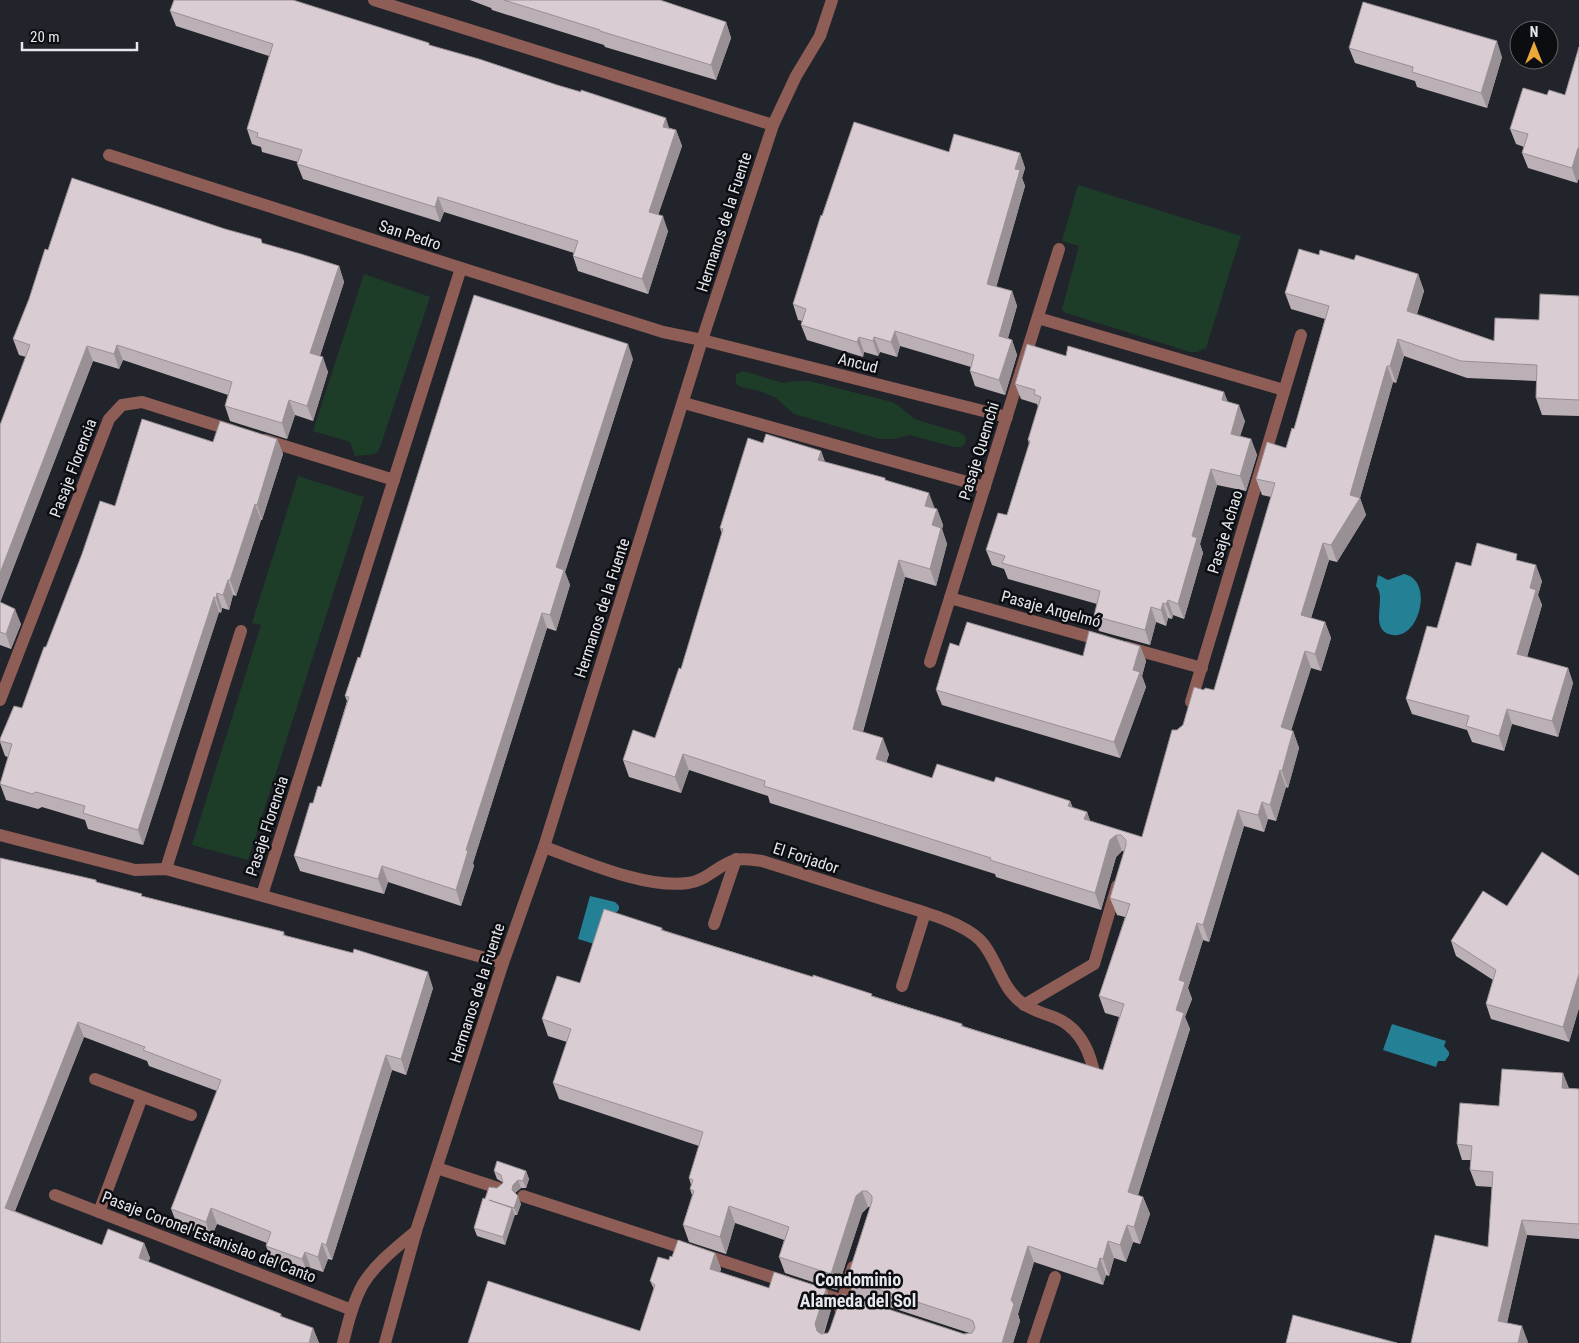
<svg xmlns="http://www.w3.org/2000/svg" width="1579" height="1343" viewBox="0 0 1579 1343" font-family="'Roboto Condensed',sans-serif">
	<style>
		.green { fill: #1d3d28 }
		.water { fill: #248095 }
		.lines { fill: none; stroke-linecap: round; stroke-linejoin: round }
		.minor { stroke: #8e5d56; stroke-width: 12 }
		.wall { fill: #bbb0b5 }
		.shaded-wall { fill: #989094 }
		.building { fill: #d9cdd3; stroke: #989094 }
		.labels { text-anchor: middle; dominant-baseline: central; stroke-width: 5; stroke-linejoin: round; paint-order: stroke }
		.street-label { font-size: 16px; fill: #e7e8ee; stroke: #0c0d11 }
		.neighbourhood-label { font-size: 18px; font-weight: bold; fill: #e7e8ee; stroke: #0c0d11 }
	</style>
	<rect width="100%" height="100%" fill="#22242c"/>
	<g class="green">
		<polygon points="1078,185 1241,236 1206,348 1197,352 1190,352 1076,316 1066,313 1062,309 1079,246 1062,241"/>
		<polygon points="364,274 430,297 379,450 375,454 355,456 350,442 313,431"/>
		<polygon points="743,371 783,383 795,381 809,381 892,402 899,406 914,419 958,432 964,435 966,439 965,444 961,447 954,447 910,435 894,439 880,439 794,414 776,398 760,391 741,387 736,384 736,374"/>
		<polygon points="298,476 364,497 248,860 192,845 261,625 252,623"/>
	</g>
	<g class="water">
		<path d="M1404,574C1434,580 1420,639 1393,635C1367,631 1388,598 1376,586L1378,575L1388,580Z"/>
		<polygon points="590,896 615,902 619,906 619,909 617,912 611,912 601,946 578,939"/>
		<polygon points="1392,1024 1446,1041 1444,1046 1449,1052 1449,1055 1445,1061 1438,1061 1436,1067 1383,1050"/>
	</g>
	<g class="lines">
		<g class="minor">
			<polyline points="374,0 773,125"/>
			<polyline points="109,155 461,268 663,332 702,340 1007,417"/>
			<polyline points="1038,318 1284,390"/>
			<polyline points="684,403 985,487"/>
			<polyline points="265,440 394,480"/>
			<polyline points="950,598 1104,641"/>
			<polyline points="1126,647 1202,668"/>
			<polyline points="930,662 1059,249"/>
			<polyline points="0,700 109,419 122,405 142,402 234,431"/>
			<polyline points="1191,702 1301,335"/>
			<polyline points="0,835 135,870 166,869 503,963"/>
			<path d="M544,847C584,861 645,889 688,883C706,881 718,865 735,860C743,858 754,860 762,861C803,874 844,887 885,900C912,909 960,920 980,940C998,958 1000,989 1025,1005C1034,1011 1046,1014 1056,1018C1077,1027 1088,1047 1093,1068"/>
			<polyline points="166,869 241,631"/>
			<polyline points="262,895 461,268"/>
			<polyline points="714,924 736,859"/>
			<polyline points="902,986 925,913"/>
			<polyline points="1024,1005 1094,964 1117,886"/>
			<polyline points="95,1079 191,1115"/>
			<polyline points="437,1168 498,1188"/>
			<polyline points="55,1195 352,1310"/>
			<polyline points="523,1196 787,1282"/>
			<polyline points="99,1212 142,1097"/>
			<polyline points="813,1291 856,1305"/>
			<polyline points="840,1308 853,1267"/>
			<path d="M343,1343C348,1323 353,1302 363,1284C376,1263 397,1247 416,1231"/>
			<polyline points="385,1343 416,1231 503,963 544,847 702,340 773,125 796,76 820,36 832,0"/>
			<polyline points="1033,1343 1055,1277"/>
		</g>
	</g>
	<g class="wall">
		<polygon points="470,0 660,0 726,22 731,38 716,80 605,47 604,45 492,10 491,8"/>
		<polygon points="170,11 430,45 676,130 682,146 658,215 668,231 648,294 578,271 573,256 574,253 444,212 440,222 303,179 297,164 298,162 262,152 261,147 252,144 247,129 269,56 176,26"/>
		<polygon points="1579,47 1579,178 1577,183 1528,168 1522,153 1524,147 1516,144 1510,129 1547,95 1565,95"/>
		<polygon points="1349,48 1502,57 1487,108 1417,87 1415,81 1355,63"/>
		<polygon points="949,152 1020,153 1025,168 1022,178 1025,186 996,287 1012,291 1017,306 1008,338 1012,340 1017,355 1005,395 975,386 970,371 971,367 900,346 897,357 880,352 878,356 864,352 863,357 807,340 801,325 802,321 798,320 793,304 822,216"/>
		<polygon points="263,244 339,266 344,282 320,356 328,372 313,421 295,415 287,439 230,421 225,406 228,395 123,360 119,369 93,361 0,602 21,624 11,649 0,645 0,425 26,357 19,355 13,339"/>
		<polygon points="1319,255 1354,260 1418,274 1424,291 1417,314 1494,341 1539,320 1579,296 1579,416 1542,415 1536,398 1536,381 1467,378 1404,356 1396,383 1393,382 1360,498 1366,515 1337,562 1329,560 1311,618 1325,622 1331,638 1321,671 1311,668 1291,730 1293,731 1299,748 1288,788 1286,787 1276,821 1268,819 1264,832 1244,826 1209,942 1203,940 1188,988 1192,999 1185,1017 1190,1029 1138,1195 1143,1197 1150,1214 1140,1244 1133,1242 1126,1262 1114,1258 1109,1276 1106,1275 1103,1285 1034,1262 1018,1314 1020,1321 1013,1343 468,1343 640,1331 654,1289 650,1281 672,1257 715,1253 721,1269 720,1272 769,1288 826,1289 832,1306 824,1334 964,1334 969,1333 853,1295 847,1279 870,1207 868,1207 862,1213 837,1290 785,1273 779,1257 784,1240 735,1223 726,1254 689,1242 683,1225 692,1195 690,1189 691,1185 689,1178 699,1146 559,1099 553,1083 567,1042 548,1036 542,1019 580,983 662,928 663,930 962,1024 963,1026 1103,1070 1119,1017 1105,1013 1099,996 1125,917 1117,915 1110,898 1124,851 1122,851 1116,857 1101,910 996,877 995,874 770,803 768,796 689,770 681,793 629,777 623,760 655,738 681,669 722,534 720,528 763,443 821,451 825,462 886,480 937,509 943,525 942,529 947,544 936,586 905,577 863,732 889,754 886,763 932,778 994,782 1070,801 1073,808 1087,812 1090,821 1142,837 1177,730 1183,725 1204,690 1214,690 1271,497 1262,495 1256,479 1286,448 1294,429 1325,319 1291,309 1285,293"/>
		<polygon points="1066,356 1228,402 1245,421 1240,436 1251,439 1257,455 1246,491 1217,485 1200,544 1203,553 1184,619 1173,615 1172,619 1168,618 1166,626 1156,622 1150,645 1099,631 1094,616 1097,604 1008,579 1004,569 992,565 986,550 1007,515 1029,444 1028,440 1038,407 1037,404 1021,399 1015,384"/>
		<polygon points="633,359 565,572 570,585 556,631 547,628 473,863 474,866 461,906 388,882 384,894 300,871 294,856 313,803 321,787 347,701 345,696 360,658"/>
		<polygon points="277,439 283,454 262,520 261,520 236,596 233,595 229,610 222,608 221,613 219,612 143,845 88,829 85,820 42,807 38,809 6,800 0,784 8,757 5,756 0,742 0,739 22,708 46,647 115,506 213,442"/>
		<polygon points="1519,561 1542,581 1538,595 1542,605 1527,657 1568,668 1573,683 1558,737 1512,724 1504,751 1472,742 1467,730 1412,714 1406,699 1437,628 1471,566"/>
		<polygon points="1140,646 1146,661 1142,676 1146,687 1120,758 942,705 936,690 1083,656"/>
		<polygon points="0,858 96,880 97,883 142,896 284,932 285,936 433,988 406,1075 392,1070 332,1260 328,1259 323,1272 311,1268 308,1274 272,1261 266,1246 267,1243 217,1224 211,1238 177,1224 171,1209 217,1091 149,1066 147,1061 84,1037 15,1211 102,1245 144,1243 150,1258 148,1262 281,1314 282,1317 313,1328 319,1343 0,1343"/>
		<polygon points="1579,876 1579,1008 1569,1042 1491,1019 1486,1004 1493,980 1456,956 1451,941 1507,906"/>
		<polygon points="1568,1088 1579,1089 1579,1239 1527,1235 1507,1323 1528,1342 1527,1343 1411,1343 1488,1247 1492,1187 1476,1186 1470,1170 1471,1160 1462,1160 1457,1144 1499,1106"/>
		<polygon points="494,1171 526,1171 529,1179 526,1188 521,1188 515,1193 521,1204 517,1215 514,1215 505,1245 477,1236 474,1228 497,1188 503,1183 502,1182 497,1179"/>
	</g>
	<g class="shaded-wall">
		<polygon points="726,22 731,38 716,80 711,65"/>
		<polygon points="1497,41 1502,57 1487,108 1481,93"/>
		<polygon points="666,118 671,134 663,127"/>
		<polygon points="676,130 682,146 654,227 649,212"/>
		<polygon points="1578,148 1579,150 1579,178 1577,183 1572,168"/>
		<polygon points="1020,153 1025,168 1022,178 1025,186 993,299 987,284 1015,169"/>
		<polygon points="438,197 444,212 440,222 435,207"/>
		<polygon points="663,216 668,231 648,294 642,279"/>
		<polygon points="339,266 344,282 316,368 310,353"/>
		<polygon points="1418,274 1424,291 1413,327 1407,311"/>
		<polygon points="1012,291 1017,306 1004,351 999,336"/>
		<polygon points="895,331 900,346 897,357 891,342"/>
		<polygon points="859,337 864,352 863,357 857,342"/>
		<polygon points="874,337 880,352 878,356 873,341"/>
		<polygon points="1398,339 1404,356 1396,383 1390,366"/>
		<polygon points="1012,340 1017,355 1005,395 999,380"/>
		<polygon points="628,344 633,359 565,572 570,585 556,631 550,615 556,567"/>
		<polygon points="117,345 123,360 119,369 114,354"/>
		<polygon points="87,346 93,361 0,603 0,573"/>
		<polygon points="323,357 328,372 313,421 307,406"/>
		<polygon points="1387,366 1393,382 1360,498 1366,515 1337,562 1331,545 1350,495"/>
		<polygon points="1224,392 1230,407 1222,400"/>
		<polygon points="289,400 295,415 287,439 282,423"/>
		<polygon points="1239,405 1245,421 1236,449 1231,434"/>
		<polygon points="277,439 283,454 262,520 257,505"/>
		<polygon points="1251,439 1257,455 1246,491 1240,476"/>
		<polygon points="821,451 827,468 818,460"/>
		<polygon points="1211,469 1217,485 1200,544 1203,553 1184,619 1178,604 1192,536"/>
		<polygon points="929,493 935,509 925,506"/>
		<polygon points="255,504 261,520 236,596 230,580"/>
		<polygon points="937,509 943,525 942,529 947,544 936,586 930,569 932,525"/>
		<polygon points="1323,543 1329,560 1307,631 1301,615"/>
		<polygon points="899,560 905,577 859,745 853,729"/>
		<polygon points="1536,565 1542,581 1538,595 1542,605 1523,670 1517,654 1530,588"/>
		<polygon points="228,580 233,595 229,610 223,595"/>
		<polygon points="217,593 222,608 221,613 216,598"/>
		<polygon points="214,597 219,612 143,845 138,830"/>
		<polygon points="1168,600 1173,615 1172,619 1166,604"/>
		<polygon points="1163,603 1168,618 1166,626 1161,610"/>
		<polygon points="1151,607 1156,622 1150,645 1145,630"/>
		<polygon points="15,609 21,624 11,649 6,634"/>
		<polygon points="542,613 547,628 473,863 474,866 461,906 456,890 466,850"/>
		<polygon points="1325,622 1331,638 1321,671 1315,654"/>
		<polygon points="1140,646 1146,661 1142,676 1146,687 1120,758 1114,742"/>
		<polygon points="1305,651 1311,668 1287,744 1281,727"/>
		<polygon points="1568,668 1573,683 1558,737 1552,721"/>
		<polygon points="1507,709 1512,724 1504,751 1499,736"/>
		<polygon points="1293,731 1299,748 1288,788 1282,771"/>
		<polygon points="883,738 889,754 882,776 876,759"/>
		<polygon points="683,754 689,770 681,793 675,777"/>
		<polygon points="1280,770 1286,787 1276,821 1270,805"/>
		<polygon points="1070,801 1076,817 1068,806"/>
		<polygon points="1262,802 1268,819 1264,832 1258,815"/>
		<polygon points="1238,810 1244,826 1209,942 1203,925"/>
		<polygon points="1087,812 1093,829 1084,819"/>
		<polygon points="1116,835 1122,851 1116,857 1101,910 1095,893 1110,840"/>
		<polygon points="382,866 388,882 384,894 378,879"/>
		<polygon points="1197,923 1203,940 1188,988 1192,999 1185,1017 1190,1029 1134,1208 1128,1192 1176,1010 1179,980"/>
		<polygon points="428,972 433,988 406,1075 401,1059"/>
		<polygon points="1579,974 1579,1008 1569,1042 1563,1027"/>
		<polygon points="78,1022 84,1037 10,1223 5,1208"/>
		<polygon points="386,1055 392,1070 332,1260 326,1245"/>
		<polygon points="1563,1073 1569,1088 1562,1088"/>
		<polygon points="526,1171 529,1179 526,1188 523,1181"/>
		<polygon points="518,1180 521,1188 515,1193 512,1190 513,1185"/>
		<polygon points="862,1191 868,1207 862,1213 837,1290 831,1274 856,1196"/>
		<polygon points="518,1196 521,1204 517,1215 514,1208"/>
		<polygon points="1143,1197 1150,1214 1140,1244 1134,1227"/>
		<polygon points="729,1206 735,1223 726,1254 720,1237"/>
		<polygon points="211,1208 217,1224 211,1238 206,1222"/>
		<polygon points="512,1208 515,1215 505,1245 503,1237"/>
		<polygon points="1522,1220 1527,1235 1504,1336 1498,1321"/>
		<polygon points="1127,1225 1133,1242 1126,1262 1120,1245"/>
		<polygon points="1108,1241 1114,1258 1109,1276 1103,1259"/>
		<polygon points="144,1243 150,1258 144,1273 139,1258"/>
		<polygon points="322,1243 328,1259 323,1272 318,1257"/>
		<polygon points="1028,1246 1034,1262 1018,1314 1020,1321 1013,1343 1002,1343 1011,1300"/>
		<polygon points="305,1252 311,1268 308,1274 302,1259"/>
		<polygon points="715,1253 721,1269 716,1285 710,1269"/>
		<polygon points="1100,1258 1106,1275 1103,1285 1097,1269"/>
		<polygon points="826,1289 832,1306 821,1341 817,1331 815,1324"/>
		<polygon points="1522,1326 1528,1342 1527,1343 1518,1343"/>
		<polygon points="313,1328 319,1343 309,1343"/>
	</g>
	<g class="building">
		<polygon points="174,0 293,0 429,43 429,45 479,59 557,85 581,92 581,90 666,118 663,127 676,130 649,212 663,216 642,279 573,256 578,241 438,197 435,207 297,164 302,150 257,137 258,133 247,129 273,44 170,11"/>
		<polygon points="504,0 660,0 726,22 711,65 600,31 600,30"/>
		<polygon points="1363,2 1497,41 1481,93 1412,72 1413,67 1349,48"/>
		<polygon points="1579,47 1579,148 1578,148 1572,168 1522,153 1528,134 1510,129 1523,88 1547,95 1549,90 1565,95"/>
		<polygon points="854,122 949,152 954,134 1020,153 1015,169 1020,170 987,284 1012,291 999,336 1012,340 999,380 970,371 974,355 895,331 891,342 874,337 873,341 859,337 857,342 801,325 806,309 793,304 821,215 822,216"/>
		<polygon points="72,178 225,229 261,239 262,243 301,254 339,266 310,353 323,357 307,406 289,400 282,423 225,406 232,382 117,345 114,354 87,346 0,573 0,425 30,345 13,339 29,299 45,249 48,250"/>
		<polygon points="1299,249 1319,255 1320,250 1354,260 1356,255 1418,274 1407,311 1494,341 1495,318 1539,320 1540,294 1579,296 1579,400 1536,398 1537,365 1461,361 1398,339 1390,366 1387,366 1350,495 1360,498 1331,545 1323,543 1301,615 1325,622 1315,654 1305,651 1281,727 1293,731 1282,771 1280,770 1270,805 1262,802 1258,815 1238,810 1203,925 1197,923 1179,980 1185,982 1176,1010 1184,1013 1128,1192 1143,1197 1134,1227 1127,1225 1120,1245 1108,1241 1103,1259 1100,1258 1097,1269 1028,1246 1011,1300 1014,1304 1002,1343 468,1343 488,1281 640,1331 655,1285 650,1281 658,1257 669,1260 670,1256 672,1257 678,1240 715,1253 710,1269 769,1288 774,1272 826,1289 815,1324 817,1331 821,1334 828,1333 830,1329 842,1294 964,1334 972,1333 975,1328 973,1321 969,1319 847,1279 872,1201 872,1196 867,1191 862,1191 856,1196 831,1274 779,1257 789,1227 729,1206 720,1237 683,1225 694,1191 690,1189 693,1180 689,1178 703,1132 553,1083 571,1029 542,1019 557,976 580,983 604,909 662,928 661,930 813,977 813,975 872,994 871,996 962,1024 961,1026 1103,1070 1124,1004 1099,996 1130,904 1110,898 1126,845 1126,840 1121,835 1116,835 1110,840 1095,893 990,860 991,858 764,786 765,781 683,754 675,777 623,760 633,730 655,738 679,668 681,669 723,529 720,528 748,438 763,443 766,434 821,451 818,460 885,478 885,480 929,493 925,506 937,509 932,525 941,528 930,569 899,560 853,729 883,738 876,759 932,778 937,764 994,782 996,777 1070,801 1068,806 1087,812 1084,819 1142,837 1172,730 1177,730 1183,725 1194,687 1204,690 1205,688 1214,690 1275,483 1256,479 1267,442 1286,448 1292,428 1294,429 1329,306 1285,293"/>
		<polygon points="474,295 628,344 556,567 564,570 550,615 542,613 466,850 468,851 456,890 382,866 378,879 294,856 310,803 313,803 318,786 321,787 349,697 345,696 358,657 360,658"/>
		<polygon points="1027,344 1066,356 1068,346 1224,392 1222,400 1239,405 1231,434 1251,439 1240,476 1211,469 1192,536 1197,538 1178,604 1168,600 1166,604 1163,603 1161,610 1151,607 1145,630 1094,616 1100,591 1002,563 1005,556 986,550 998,513 1007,515 1030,441 1028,440 1041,397 1034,394 1035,390 1015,384"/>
		<polygon points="142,419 213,442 220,421 277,439 257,505 255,504 230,580 228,580 223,595 217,593 216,598 214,597 138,830 83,813 85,806 36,792 32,794 0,784 12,744 0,741 0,739 14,706 22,708 44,647 46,647 82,554 100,501 115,506"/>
		<polygon points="1477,543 1517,554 1516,560 1536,565 1530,588 1536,590 1517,654 1568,668 1552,721 1507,709 1499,736 1466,726 1469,716 1406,699 1427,626 1437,628 1456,562 1471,566"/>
		<polygon points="0,602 15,609 6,634 0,632"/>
		<polygon points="967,622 1083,656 1089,631 1140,646 1133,670 1140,672 1114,742 936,690 950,643 959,646"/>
		<polygon points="1542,852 1579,876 1579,974 1563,1027 1486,1004 1496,970 1451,941 1483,891 1507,906"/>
		<polygon points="0,858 96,880 96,882 142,894 141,896 284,932 283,935 353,953 354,949 428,972 401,1059 386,1055 326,1245 322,1243 318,1257 305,1252 302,1259 266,1246 271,1232 211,1208 206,1222 171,1209 221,1080 143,1050 145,1047 78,1022 5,1208 102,1245 108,1229 144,1243 139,1258 281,1314 280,1316 313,1328 309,1343 0,1343"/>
		<polygon points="1502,1069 1563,1073 1562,1088 1579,1089 1579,1224 1522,1220 1498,1321 1522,1326 1518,1343 1411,1343 1435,1235 1488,1247 1493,1172 1470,1170 1472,1146 1457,1144 1460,1103 1499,1106"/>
		<polygon points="497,1161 526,1171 523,1181 518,1180 513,1185 512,1190 518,1196 514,1208 489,1200 512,1208 503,1237 474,1228 483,1198 485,1199 489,1187 497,1188 503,1183 501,1175 494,1171"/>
		<polygon points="1293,1315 1397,1343 1286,1343"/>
	</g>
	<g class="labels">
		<g class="street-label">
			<text transform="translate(724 222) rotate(-72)">Hermanos de la Fuente</text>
			<text transform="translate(410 235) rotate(18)">San Pedro</text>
			<text transform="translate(858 363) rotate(14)">Ancud</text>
			<text transform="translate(979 451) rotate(-73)">Pasaje Quemchi</text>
			<text transform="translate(73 468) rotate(-69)">Pasaje Florencia</text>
			<text transform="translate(1225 532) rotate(-73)">Pasaje Achao</text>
			<text transform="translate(602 608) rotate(-72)">Hermanos de la Fuente</text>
			<text transform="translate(1051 609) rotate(15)">Pasaje Angelmó</text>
			<text transform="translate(267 826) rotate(-72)">Pasaje Florencia</text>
			<text transform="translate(806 858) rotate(18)">El Forjador</text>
			<text transform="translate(477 993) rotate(-72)">Hermanos de la Fuente</text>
			<text transform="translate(209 1237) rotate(21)">Pasaje Coronel Estanislao del Canto</text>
		</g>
		<g class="neighbourhood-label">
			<text x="858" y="1279">Condominio<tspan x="858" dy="21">Alameda del Sol</tspan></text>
		</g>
	</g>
	<g transform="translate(1534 45)"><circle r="24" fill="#0c0d11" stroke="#646569"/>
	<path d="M0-4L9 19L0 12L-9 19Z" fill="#eca93a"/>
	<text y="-8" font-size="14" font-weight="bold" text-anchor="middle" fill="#e7e8ee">N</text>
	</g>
	<path d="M22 42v8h115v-8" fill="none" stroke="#e7e8ee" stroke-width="2.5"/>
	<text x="30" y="42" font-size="15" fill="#e7e8ee" stroke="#0c0d11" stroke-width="4" paint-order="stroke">20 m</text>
</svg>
